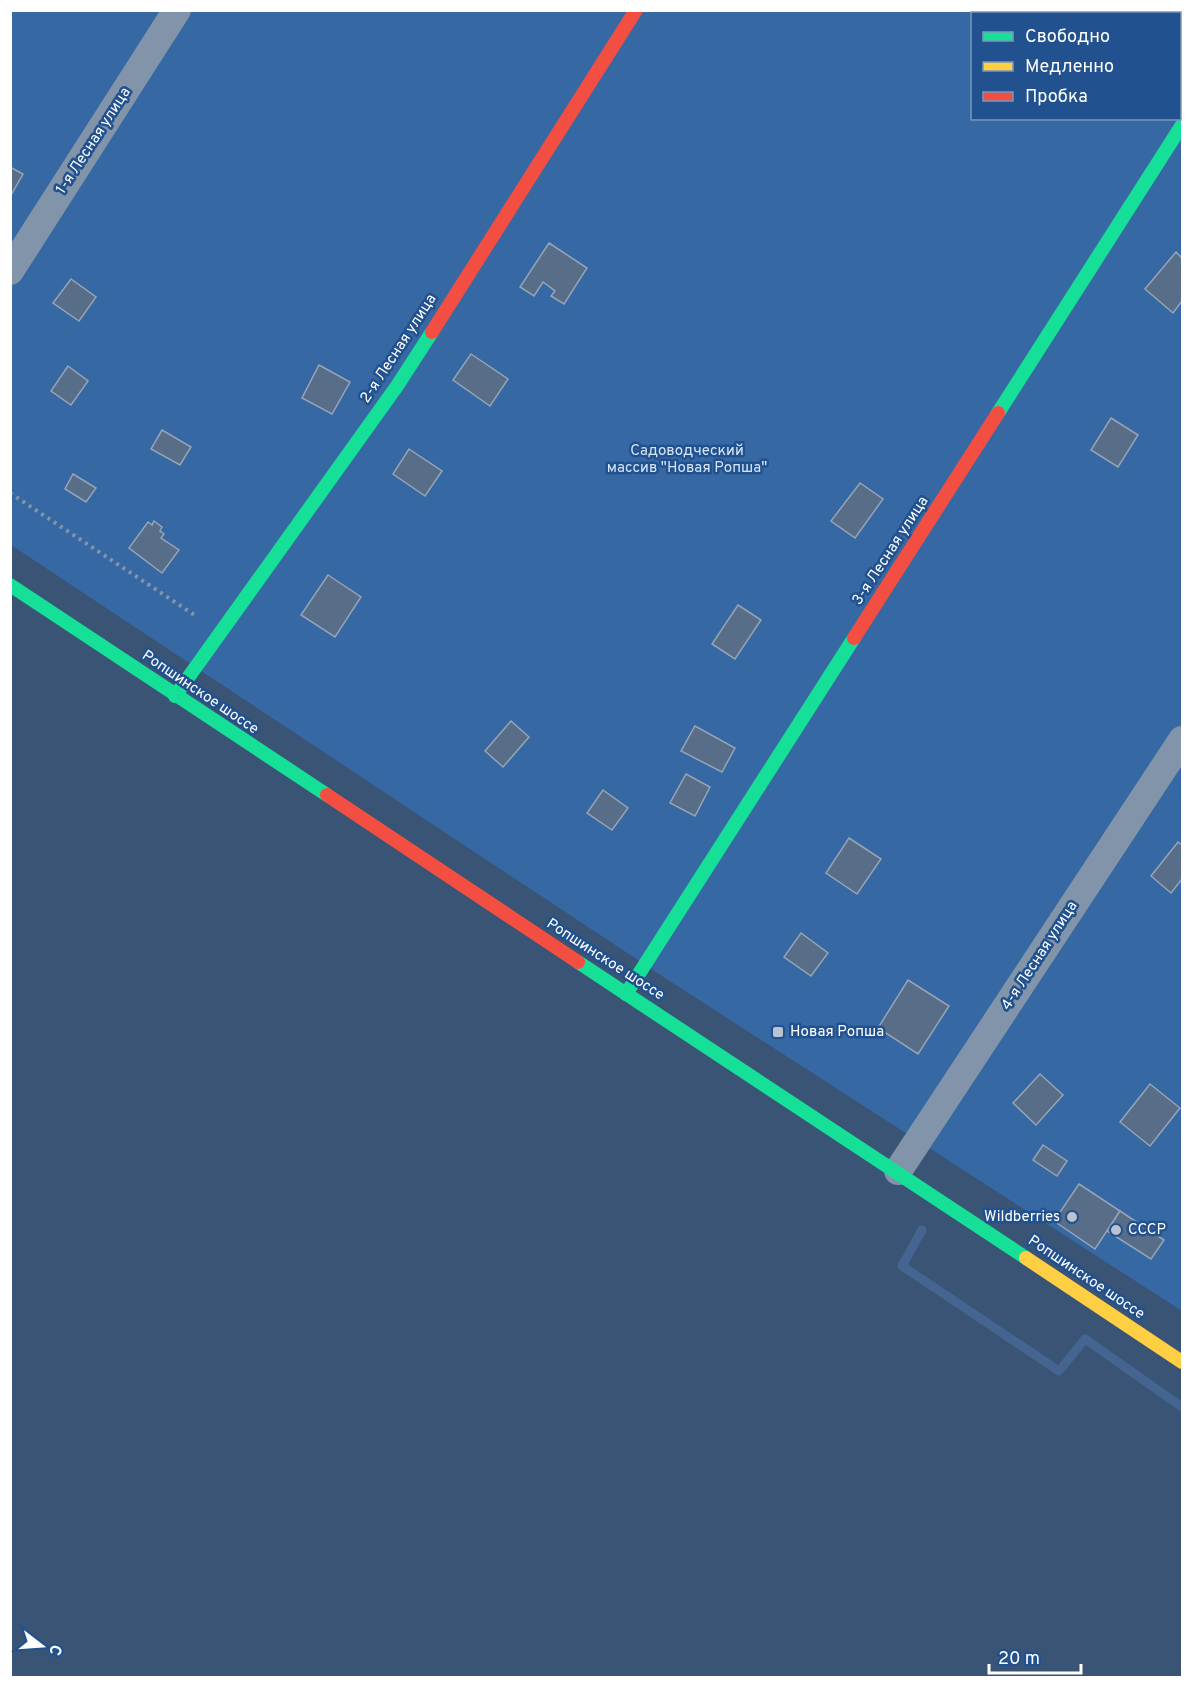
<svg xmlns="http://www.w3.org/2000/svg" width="1193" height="1688" viewBox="0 0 1193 1688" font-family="Overpass,sans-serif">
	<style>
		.green { fill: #3668a4; fill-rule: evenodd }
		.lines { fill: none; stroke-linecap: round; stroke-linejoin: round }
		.stream { stroke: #446590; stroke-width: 9 }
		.building { fill: #586d87; stroke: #96a4b7; stroke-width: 1.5 }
		.path { stroke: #8194a9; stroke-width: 4; stroke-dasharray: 3 4.5; stroke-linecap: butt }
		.street { stroke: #8194a9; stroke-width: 28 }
		.fast { stroke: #16e098; stroke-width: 14 }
		.slow { stroke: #ffcf43; stroke-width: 14 }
		.jam { stroke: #f24e42; stroke-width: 14 }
		.poi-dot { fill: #bac3cf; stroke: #21518e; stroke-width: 2 }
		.labels { text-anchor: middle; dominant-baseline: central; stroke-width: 5; stroke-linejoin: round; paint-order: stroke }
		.street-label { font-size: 15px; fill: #fff; stroke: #21518e }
		.park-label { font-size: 15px; fill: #d5e5f9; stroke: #21518e }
		.poi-label { font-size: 15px; fill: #fff; stroke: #21518e; text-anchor: start }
	</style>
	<rect width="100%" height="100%" fill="#3a5476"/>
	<path class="green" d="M10,11H1182V1311L665,978L11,545ZM972,14H1180V118H972Z"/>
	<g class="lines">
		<polyline class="stream" points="922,1230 902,1266 1059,1371 1085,1339 1182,1407"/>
	</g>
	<g class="building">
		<polygon points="10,167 23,174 10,197"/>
		<polygon points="549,243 587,268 564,304 551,296 555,291 543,282 534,296 520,287"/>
		<polygon points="1176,252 1182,258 1182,301 1173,313 1145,289"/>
		<polygon points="71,279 96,297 79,321 53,303"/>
		<polygon points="471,354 508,379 490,406 453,380"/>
		<polygon points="319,365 350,382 332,414 302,398"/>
		<polygon points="68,366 88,381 71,405 51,391"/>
		<polygon points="1111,418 1138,435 1118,467 1091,450"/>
		<polygon points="162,430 191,447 180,465 151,449"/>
		<polygon points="409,449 442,471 425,496 393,474"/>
		<polygon points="73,474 96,488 86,502 65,489"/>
		<polygon points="860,483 883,499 855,538 831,521"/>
		<polygon points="154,521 162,527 160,531 164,534 161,538 179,550 162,573 129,548 148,522 152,525"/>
		<polygon points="328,575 361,597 335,637 301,615"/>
		<polygon points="738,605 761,620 735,659 712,644"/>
		<polygon points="511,721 529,737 503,767 485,751"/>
		<polygon points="695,726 735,748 722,772 681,751"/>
		<polygon points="686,774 710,787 695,816 670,803"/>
		<polygon points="603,790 628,808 612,830 587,813"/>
		<polygon points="849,838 881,859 857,894 826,873"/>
		<polygon points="1178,842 1182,845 1182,879 1171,893 1151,876"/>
		<polygon points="801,933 828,953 811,976 784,957"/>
		<polygon points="908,980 949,1006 918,1054 878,1028"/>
		<polygon points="1040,1074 1063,1095 1036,1125 1013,1103"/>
		<polygon points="1150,1084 1180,1108 1150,1146 1120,1122"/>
		<polygon points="1043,1145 1067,1161 1057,1176 1033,1160"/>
		<polygon points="1079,1184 1120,1211 1095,1249 1054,1221"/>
		<polygon points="1120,1211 1164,1240 1151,1259 1107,1231"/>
	</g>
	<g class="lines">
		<polyline class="path" points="10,493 196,616"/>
		<g class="street">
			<polyline points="10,271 177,10"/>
			<polyline points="898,1171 1182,740"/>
		</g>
		<g class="fast">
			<polyline points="998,413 1182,125"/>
			<polyline points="10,585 327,795"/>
			<polyline points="175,696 397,386 432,332"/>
			<polyline points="578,962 1026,1258"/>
			<polyline points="626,994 854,638"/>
		</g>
		<polyline class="slow" points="1026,1258 1182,1362"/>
		<g class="jam">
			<polyline points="432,332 636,10"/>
			<polyline points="854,638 998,413"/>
			<polyline points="327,795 578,962"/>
		</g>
	</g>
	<g class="poi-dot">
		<rect x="772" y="1026" width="12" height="12" rx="3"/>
		<circle cx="1072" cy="1217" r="6"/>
		<circle cx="1116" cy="1230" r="6"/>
	</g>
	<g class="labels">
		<g class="street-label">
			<text transform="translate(94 141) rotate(-57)">1-я Лесная улица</text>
			<text transform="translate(399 349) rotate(-57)">2-я Лесная улица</text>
			<text transform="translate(891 551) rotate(-57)">3-я Лесная улица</text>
			<text transform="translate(200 693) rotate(34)">Ропшинское шоссе</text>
			<text transform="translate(1040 956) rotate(-57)">4-я Лесная улица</text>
			<text transform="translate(605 960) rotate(33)">Ропшинское шоссе</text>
			<text transform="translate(1086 1278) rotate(34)">Ропшинское шоссе</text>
		</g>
		<g class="park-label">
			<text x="687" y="451">Садоводческий<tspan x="687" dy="17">массив "Новая Ропша"</tspan></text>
		</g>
		<g class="poi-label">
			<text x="790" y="1032">Новая Ропша</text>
			<text x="1060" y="1217" text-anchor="end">Wildberries</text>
			<text x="1128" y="1230">СССР</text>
		</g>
	</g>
	<rect width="1193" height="1688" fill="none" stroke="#ffffff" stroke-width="24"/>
	<rect x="971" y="12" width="210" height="108" fill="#21518e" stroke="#7a97bb" stroke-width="1.5"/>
	<rect x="983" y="32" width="30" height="9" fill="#16e098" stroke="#7a97bb" stroke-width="1.5"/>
	<text x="1025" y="42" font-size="18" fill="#ffffff">Свободно</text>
	<rect x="983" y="62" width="30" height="9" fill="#ffcf43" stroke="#7a97bb" stroke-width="1.5"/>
	<text x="1025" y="72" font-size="18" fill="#ffffff">Медленно</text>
	<rect x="983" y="92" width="30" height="9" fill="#f24e42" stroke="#7a97bb" stroke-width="1.5"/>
	<text x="1025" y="102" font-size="18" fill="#ffffff">Пробка</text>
	<g transform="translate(42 1646) rotate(107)" stroke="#21518e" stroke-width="4.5" paint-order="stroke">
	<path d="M0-4.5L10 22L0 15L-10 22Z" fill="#ffffff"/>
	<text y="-9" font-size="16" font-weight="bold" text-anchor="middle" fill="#ffffff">С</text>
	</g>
	<path d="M989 1664v9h92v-9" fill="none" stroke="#ffffff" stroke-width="3"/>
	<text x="998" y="1664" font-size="18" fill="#ffffff" stroke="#21518e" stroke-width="4.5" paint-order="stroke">20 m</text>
</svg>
